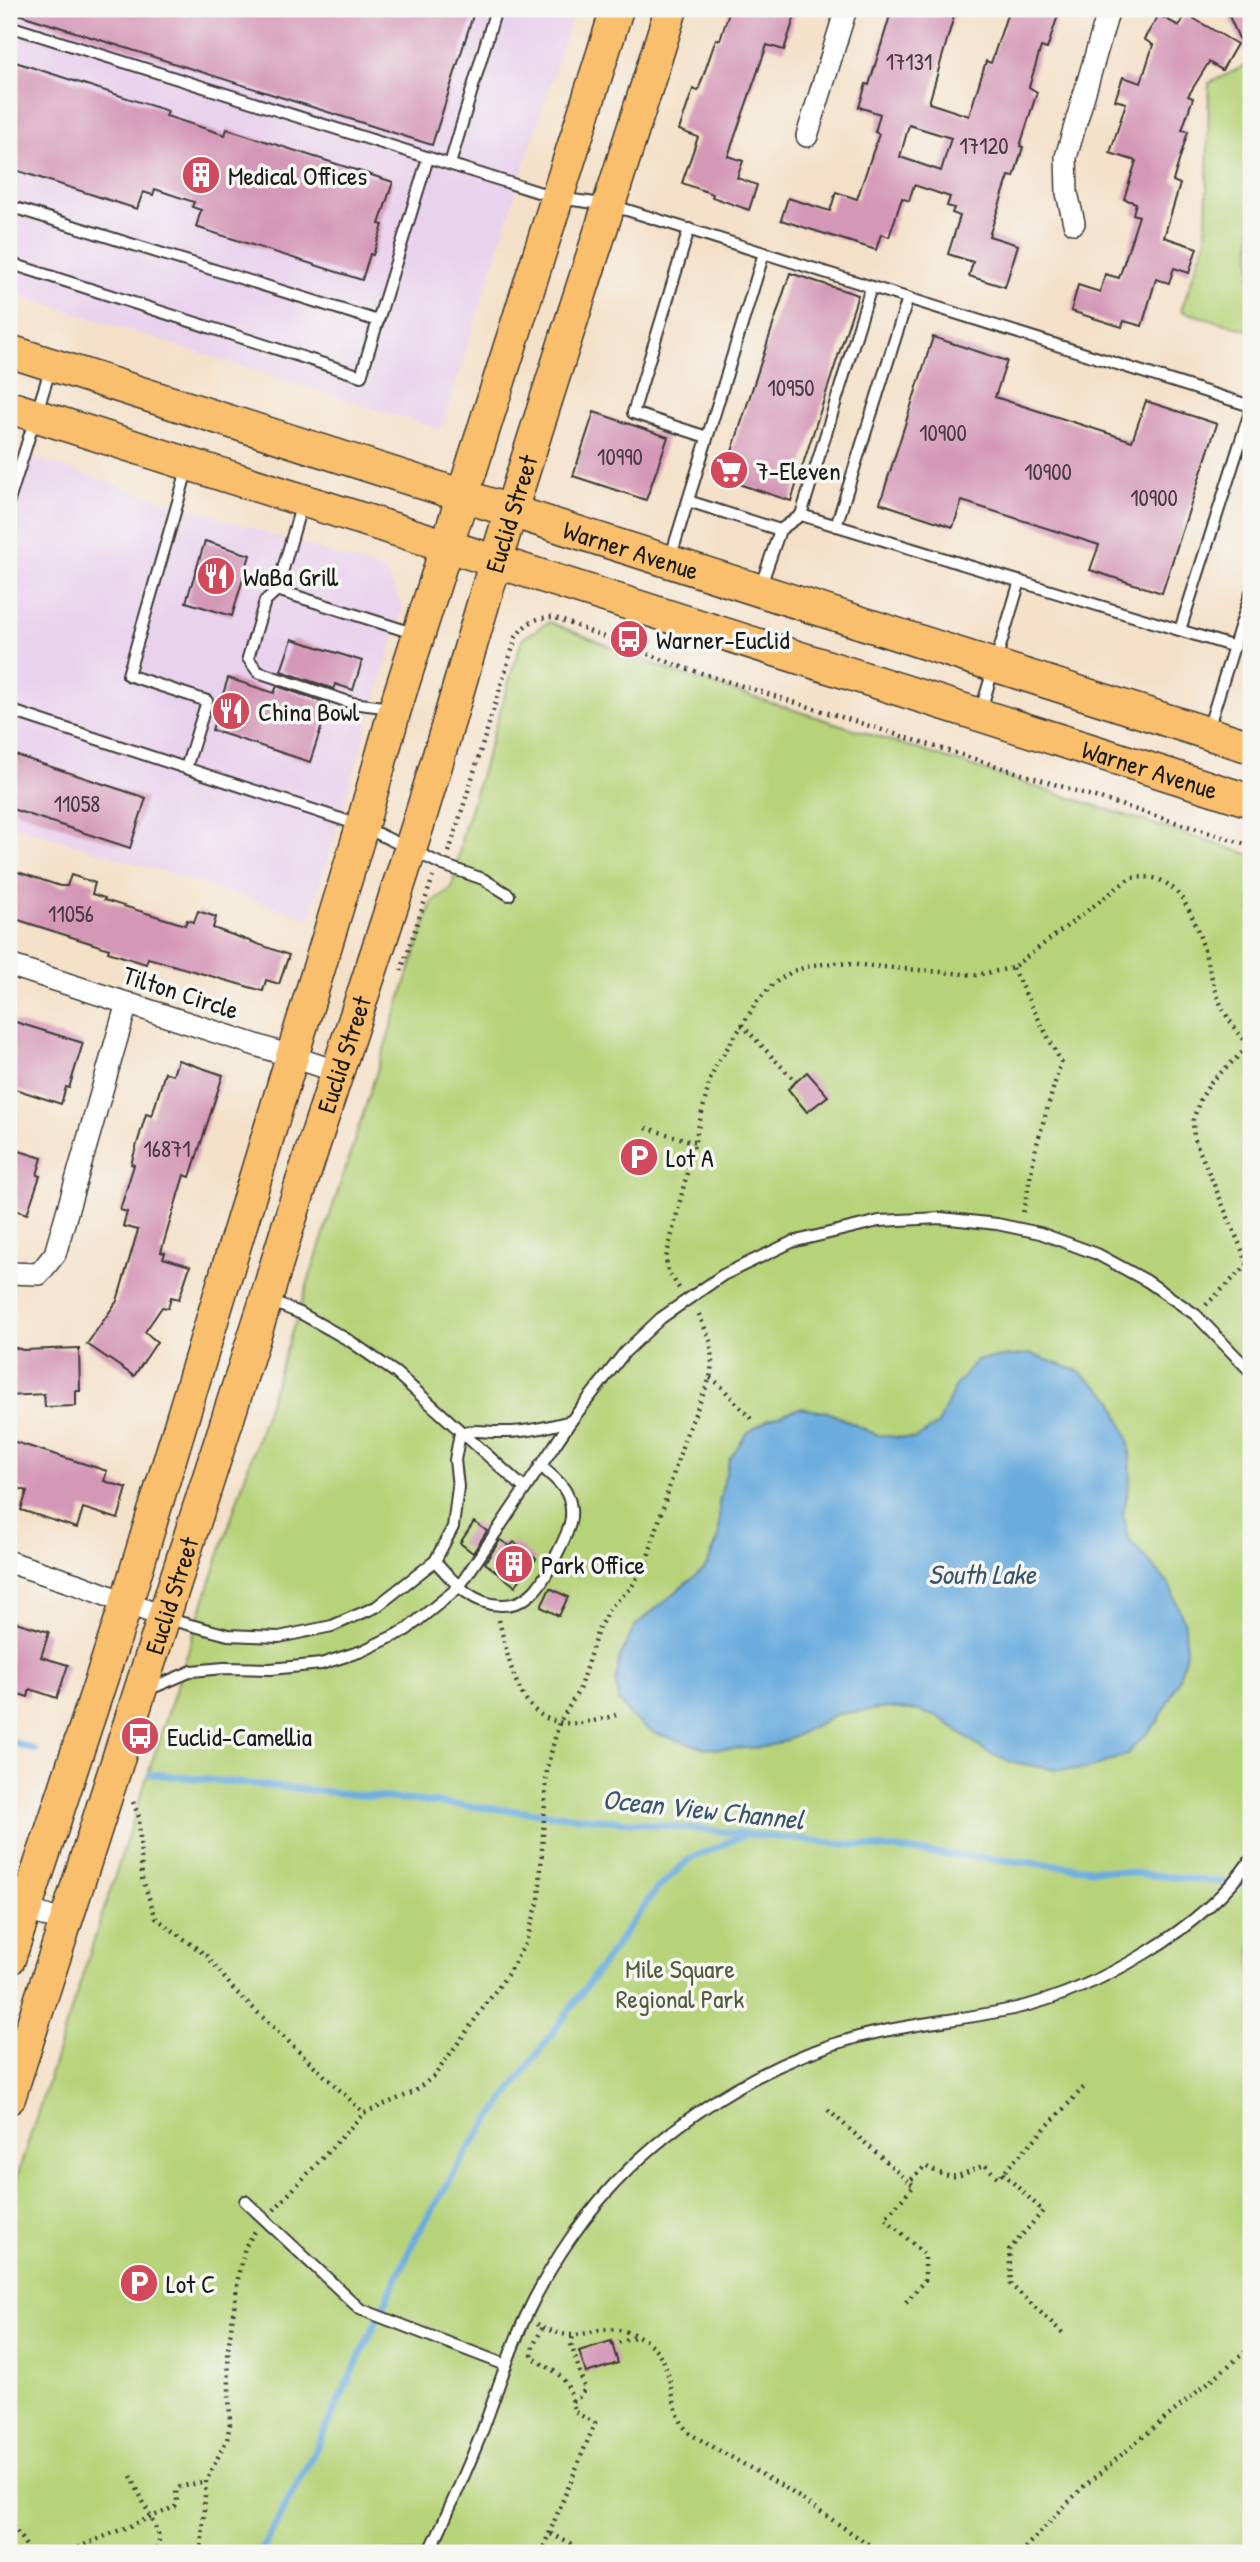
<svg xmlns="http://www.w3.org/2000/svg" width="1260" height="2562" viewBox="0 0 1260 2562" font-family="'Patrick Hand',sans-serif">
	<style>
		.built { fill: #e9d2ed }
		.green { fill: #b7d379; stroke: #6a784a; stroke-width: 2 }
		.water { fill: #6aacde; stroke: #43647d; stroke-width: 2 }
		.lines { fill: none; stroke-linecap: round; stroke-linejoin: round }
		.stream { stroke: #6aacde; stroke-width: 7 }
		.building { fill: #d497b6; fill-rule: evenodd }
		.service-casing { stroke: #3c3936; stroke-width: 14 }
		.minor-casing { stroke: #3c3936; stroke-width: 24 }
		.primary-casing { stroke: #3c3936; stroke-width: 35 }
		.path { stroke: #3c3936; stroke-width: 4.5; stroke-dasharray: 2 5; stroke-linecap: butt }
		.service { stroke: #fff; stroke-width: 10 }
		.minor { stroke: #fff; stroke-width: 21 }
		.primary { stroke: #f9bf6d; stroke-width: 32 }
		.labels { text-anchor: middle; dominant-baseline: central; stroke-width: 7; stroke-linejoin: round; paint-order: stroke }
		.number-label { font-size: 23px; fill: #4a3b42 }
		.poi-label { font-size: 26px; fill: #1c1c1c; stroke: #f6f6f2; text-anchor: start }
		.street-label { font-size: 26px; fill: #1c1c1c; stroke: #f6f6f2 }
		.park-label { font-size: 26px; fill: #525c3d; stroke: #f6f6f2 }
		.water-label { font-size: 28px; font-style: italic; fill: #3b566a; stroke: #f6f6f2 }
	</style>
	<rect width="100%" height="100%" fill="#f6f6f2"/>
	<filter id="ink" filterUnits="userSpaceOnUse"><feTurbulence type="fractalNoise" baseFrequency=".0143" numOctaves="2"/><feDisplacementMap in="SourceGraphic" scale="14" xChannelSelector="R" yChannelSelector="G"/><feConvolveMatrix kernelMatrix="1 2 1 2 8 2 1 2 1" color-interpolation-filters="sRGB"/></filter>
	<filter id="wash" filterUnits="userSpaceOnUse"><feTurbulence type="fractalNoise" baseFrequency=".00686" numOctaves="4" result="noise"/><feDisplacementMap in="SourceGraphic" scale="28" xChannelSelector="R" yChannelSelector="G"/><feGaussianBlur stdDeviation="1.57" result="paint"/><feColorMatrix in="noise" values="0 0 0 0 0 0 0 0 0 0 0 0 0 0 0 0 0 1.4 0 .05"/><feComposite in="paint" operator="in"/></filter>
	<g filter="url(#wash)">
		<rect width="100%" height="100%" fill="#f4e0c8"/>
		<g class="built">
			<polygon points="9,9 574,9 441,430 9,292"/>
			<polygon points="9,450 385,571 403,607 310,918 9,824"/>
		</g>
		<g class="green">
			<polygon points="1251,63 1251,331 1181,311 1206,238 1209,83"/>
			<polygon points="549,622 674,672 1251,855 1251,2553 9,2553 9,2201 432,902 452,888 463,833 522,639"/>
		</g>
		<polygon class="water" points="1030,1354 1078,1371 1112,1398 1129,1442 1131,1475 1123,1515 1129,1540 1169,1584 1185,1624 1186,1654 1178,1682 1158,1722 1126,1755 1088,1769 1056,1770 1007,1761 987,1752 940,1718 919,1711 888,1708 837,1714 786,1741 764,1747 729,1749 704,1748 654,1733 631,1717 619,1701 616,1684 619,1659 635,1626 706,1567 719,1537 719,1502 729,1460 747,1433 767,1420 799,1408 828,1412 877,1435 915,1439 938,1424 956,1385 976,1360"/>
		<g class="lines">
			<g class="stream">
				<polyline points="9,1741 35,1750"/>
				<polyline points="151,1774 1251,1885"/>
				<polyline points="260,2553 318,2445 417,2235 470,2147 656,1890 688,1860 742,1836"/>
			</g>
		</g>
		<g id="blocks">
			<g class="building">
				<polygon points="16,9 475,9 432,145 15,13"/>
				<polygon points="730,9 797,9 784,50 767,45 728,156 743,161 737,178 757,185 749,210 712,197 713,194 682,183 698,137 679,130 693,89 698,91 716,39 720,40"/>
				<path d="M892,9H956L929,103L969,116L986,61L991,63L1009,9H1060L1047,49L1041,47L1029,87L1037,92L1020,146L1023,147L1014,177L1009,176L989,236L1018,245L1005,287L969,276L973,262L948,254L960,216L952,213L954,208L947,206L950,197L914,185L909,201L902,198L889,237L881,234L876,250L781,220L788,198L830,211L836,192L857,199L879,134L875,132L880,114L859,107L866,84L869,85ZM909,125L951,138L941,171L900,157Z"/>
				<polygon points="1226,9 1251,9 1251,66"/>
				<polygon points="1186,14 1237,44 1222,70 1209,62 1188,96 1193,98 1182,130 1188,131 1173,181 1180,184 1164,237 1197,248 1189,273 1174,268 1169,283 1156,279 1142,326 1124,321 1122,327 1071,311 1078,285 1100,292 1105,274 1119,278 1139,216 1133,214 1136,203 1124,199 1136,161 1110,153 1126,103 1115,100 1123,77 1141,83 1153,45 1144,39 1159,15 1179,26"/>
				<polygon points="9,60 168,111 166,116 225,135 227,129 393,182 379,224 383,225 373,255 370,254 362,280 196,227 201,210 192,207 194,202 155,189 153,195 143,192 137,209 9,168"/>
				<polygon points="790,273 858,295 791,501 723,479"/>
				<polygon points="933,337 1007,361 995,397 1132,441 1146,401 1217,424 1162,593 1090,570 1099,545 962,501 953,527 880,503"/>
				<polygon points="594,412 668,437 646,500 573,476"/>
				<polygon points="205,541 250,555 232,616 186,602"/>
				<polygon points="292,639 362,661 353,690 335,684 334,689 281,671"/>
				<polygon points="228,678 274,693 277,686 329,704 310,762 212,730"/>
				<polygon points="9,753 146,798 130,848 9,808"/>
				<polygon points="9,869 60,886 67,886 71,875 95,883 92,894 105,898 104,900 185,925 187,920 194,922 198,911 216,917 213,928 289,955 279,984 266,980 263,991 148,958 146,964 108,952 109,949 9,917"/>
				<polygon points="9,1020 83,1043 69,1088 66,1087 61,1104 9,1087"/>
				<polygon points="178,1060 223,1075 190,1177 184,1175 161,1252 165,1253 163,1258 190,1266 179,1299 171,1297 168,1308 162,1307 145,1332 157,1342 134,1376 87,1344 117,1301 138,1230 123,1226 127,1212 120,1210 134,1165 131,1164 146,1114 152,1116 165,1072 173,1075"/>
				<polygon points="807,1072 828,1096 807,1112 788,1089"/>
				<polygon points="16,1150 42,1158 37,1175 40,1176 27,1214 9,1208 9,1173"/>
				<polygon points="9,1346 23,1350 79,1348 80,1391 76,1391 76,1406 45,1407 44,1394 9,1396"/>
				<polygon points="9,1440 107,1471 104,1481 127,1488 118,1519 83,1508 77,1528 21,1510 27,1491 9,1485"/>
				<polygon points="474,1522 487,1531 473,1553 460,1543"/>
				<polygon points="500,1540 510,1546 514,1542 536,1559 515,1586 485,1563"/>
				<polygon points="550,1588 568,1597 559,1616 541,1607"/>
				<polygon points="9,1620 49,1632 41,1657 68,1665 57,1698 30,1689 28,1697 9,1691"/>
				<polygon points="611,2341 618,2363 586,2373 579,2351"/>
			</g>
		</g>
	</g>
	<g filter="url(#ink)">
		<use href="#blocks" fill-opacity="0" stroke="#3c3936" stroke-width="2"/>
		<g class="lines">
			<g class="service-casing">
				<g id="service">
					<polyline points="9,26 557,198 611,205 1251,406"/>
					<polyline points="450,164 496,9"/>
					<polyline points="9,206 378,321"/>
					<polyline points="689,229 633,413 707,437"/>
					<polyline points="9,263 361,376 428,158"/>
					<polyline points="9,501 51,367"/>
					<polyline points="688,501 780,530"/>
					<polyline points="302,503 277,590 416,634"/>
					<polyline points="801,515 1235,647"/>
					<polyline points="836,526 908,298"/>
					<polyline points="670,559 764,253"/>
					<polyline points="760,588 780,530 801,515 871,287"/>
					<polyline points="277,590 265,601 248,658 258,672 352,703 391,708"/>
					<polyline points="1180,630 1251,409"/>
					<polyline points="9,710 362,826 443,865 483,879 509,895"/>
					<polyline points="980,713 1020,581"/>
					<polyline points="1208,729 1251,592"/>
					<polyline points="186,768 207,701 128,675 188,467"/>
					<polyline points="270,1301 302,1314 350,1341 396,1373 525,1489"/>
					<path d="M435,1561C452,1580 472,1605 501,1605C532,1606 545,1578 557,1554C567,1534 578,1515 566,1492C561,1482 548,1473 540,1465"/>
					<path d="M168,1619L228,1635L279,1637L332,1626L376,1607L435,1561L453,1527L458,1487L455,1460L460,1433C475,1429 484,1432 499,1432C523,1433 547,1427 571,1421"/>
					<polyline points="145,1691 192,1671 224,1668 271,1669 321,1664 362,1651 406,1630 459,1587 571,1421 625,1352 661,1318 723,1275 792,1242 879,1221 941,1218 997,1224 1040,1233 1097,1254 1147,1281 1196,1315 1251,1372"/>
					<polyline points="245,2201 360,2309 506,2365"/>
					<path d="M429,2553C447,2515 464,2477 480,2437C495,2398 507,2357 525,2318C550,2264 587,2209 630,2168C694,2107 772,2060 858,2037C910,2023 964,2020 1017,2008C1098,1989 1203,1929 1251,1859"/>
				</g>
			</g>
			<g class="minor-casing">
				<g id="minor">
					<polyline points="807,136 846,9"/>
					<polyline points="1074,223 1067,193 1066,157 1109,9"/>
					<polyline points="9,965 336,1071"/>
					<polyline points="9,1273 39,1274 55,1254 127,1003"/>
					<polyline points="9,1562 82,1586 164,1617"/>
					<polyline points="9,1903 66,1923"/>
				</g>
			</g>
			<g class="primary-casing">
				<g id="primary">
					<path id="s1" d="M9,351L1251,747"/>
					<path id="s2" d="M9,407L1251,801"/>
					<polyline points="9,1959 126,1604 362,826 395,709 617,9"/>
					<path id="s3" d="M9,2098L266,1300C310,1147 363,998 411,847C444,743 472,638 504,534C558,358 617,184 671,9"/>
				</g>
			</g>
			<g class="path">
				<path d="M449,852L516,637C525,623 537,617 553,617L679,666L1251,846"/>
				<polyline points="1012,968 1061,1062 1036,1147 1023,1214"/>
				<polyline points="401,971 433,877"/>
				<polyline points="742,1025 796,1082"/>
				<polyline points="646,1128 694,1142"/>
				<path d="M679,1288L668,1271L666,1258L710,1080L717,1064L757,1002L773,984L793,971L813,965L836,963L976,975L1012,968L1130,878C1142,877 1152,876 1162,881C1198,898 1206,967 1219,1000C1225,1015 1238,1035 1250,1045L1211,1082L1200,1100L1193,1120L1194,1138L1248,1264L1251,1266"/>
				<polyline points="1206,1305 1248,1264"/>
				<polyline points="710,1378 719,1384 751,1419"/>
				<path d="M499,1620C516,1693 527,1744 616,1715"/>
				<polyline points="133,1802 139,1817 142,1878 156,1918 207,1956 235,1991 364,2113"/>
				<path d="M828,2110L909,2182L925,2166C958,2184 956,2175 985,2165L998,2178L1086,2085"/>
				<polyline points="1003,2173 1043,2211 1009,2250 1011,2285 1066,2336"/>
				<polyline points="274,2210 364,2113 414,2092 435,2075 507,1975 526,1942 539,1900 547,1768 559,1723 579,1690 598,1630 609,1609 631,1588 646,1563 684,1440 710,1378 712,1363 711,1343 698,1312"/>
				<polyline points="906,2302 925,2280 925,2255 885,2218 914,2186 909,2182"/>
				<path d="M537,2324C548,2330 560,2335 572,2335C581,2335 590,2332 599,2330C621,2327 642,2334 657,2351C676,2376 668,2412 690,2434L784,2487L881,2553"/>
				<polyline points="612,2345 638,2336"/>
				<polyline points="572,2401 579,2397 585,2389 571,2344 573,2335"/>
				<polyline points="131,2476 158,2533 159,2542 155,2553"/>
				<polyline points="9,2520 31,2553"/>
				<polyline points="551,2534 575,2546 571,2553"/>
				<polyline points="65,2553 175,2507 177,2502 176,2491 180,2487 206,2481"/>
				<polyline points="201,2553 206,2481 227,2439 230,2424 228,2350 239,2272 245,2247 256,2230"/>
				<path d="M541,2553L595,2423L575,2412C572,2400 570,2385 560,2376C552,2368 541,2365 532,2356L533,2346L543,2327"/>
				<polyline points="1020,2553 1083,2487 1251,2347"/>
			</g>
			<use href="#service" class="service"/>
			<use href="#minor" class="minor"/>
			<use href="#primary" class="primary"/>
		</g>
	</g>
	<defs>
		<g id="building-disc" transform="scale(2.0125)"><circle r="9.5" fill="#d1495b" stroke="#f6f6f2"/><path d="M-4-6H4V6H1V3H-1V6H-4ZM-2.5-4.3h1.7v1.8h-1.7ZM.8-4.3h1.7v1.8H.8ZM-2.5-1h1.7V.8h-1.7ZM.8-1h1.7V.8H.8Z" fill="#fff"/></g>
		<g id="supermarket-disc" transform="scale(2.0125)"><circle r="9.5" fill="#d1495b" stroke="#f6f6f2"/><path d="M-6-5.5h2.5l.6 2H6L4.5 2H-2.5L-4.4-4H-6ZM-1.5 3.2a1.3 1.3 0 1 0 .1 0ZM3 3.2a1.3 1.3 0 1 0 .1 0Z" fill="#fff"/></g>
		<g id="restaurant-disc" transform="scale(2.0125)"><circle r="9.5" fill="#d1495b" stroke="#f6f6f2"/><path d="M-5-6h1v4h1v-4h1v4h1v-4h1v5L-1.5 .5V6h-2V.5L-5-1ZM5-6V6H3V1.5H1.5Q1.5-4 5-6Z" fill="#fff"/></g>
		<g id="bus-disc" transform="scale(2.0125)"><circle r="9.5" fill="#d1495b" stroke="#f6f6f2"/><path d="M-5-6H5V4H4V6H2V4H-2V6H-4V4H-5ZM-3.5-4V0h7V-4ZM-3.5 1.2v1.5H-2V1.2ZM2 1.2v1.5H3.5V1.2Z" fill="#fff"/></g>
		<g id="parking-disc" transform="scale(2.0125)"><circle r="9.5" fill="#d1495b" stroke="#f6f6f2"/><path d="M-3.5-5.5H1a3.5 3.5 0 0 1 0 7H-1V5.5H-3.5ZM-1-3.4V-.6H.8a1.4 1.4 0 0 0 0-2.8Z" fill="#fff"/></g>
	</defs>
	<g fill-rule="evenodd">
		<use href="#building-disc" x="201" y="175"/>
		<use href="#supermarket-disc" x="729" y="470"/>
		<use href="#restaurant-disc" x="216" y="576"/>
		<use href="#bus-disc" x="629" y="639"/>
		<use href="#restaurant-disc" x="231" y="711"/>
		<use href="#parking-disc" x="639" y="1157"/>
		<use href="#building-disc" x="514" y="1564"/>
		<use href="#bus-disc" x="140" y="1736"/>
		<use href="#parking-disc" x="139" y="2283"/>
	</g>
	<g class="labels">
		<g class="number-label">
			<text x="909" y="61">17131</text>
			<text x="984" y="145">17120</text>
			<text x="791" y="387">10950</text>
			<text x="943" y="432">10900</text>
			<text x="620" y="456">10990</text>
			<text x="1048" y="471">10900</text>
			<text x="1154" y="497">10900</text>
			<text x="77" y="803">11058</text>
			<text x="71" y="913">11056</text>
			<text x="167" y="1148">16871</text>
		</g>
		<g class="poi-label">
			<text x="228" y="175">Medical Offices</text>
			<text x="756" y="470">7-Eleven</text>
			<text x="243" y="576">WaBa Grill</text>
			<text x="656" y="639">Warner-Euclid</text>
			<text x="258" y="711">China Bowl</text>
			<text x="666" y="1157">Lot A</text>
			<text x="541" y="1564">Park Office</text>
			<text x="167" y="1736">Euclid-Camellia</text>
			<text x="166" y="2283">Lot C</text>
		</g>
		<g class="street-label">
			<text stroke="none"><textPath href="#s3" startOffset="1662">Euclid Street</textPath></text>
			<text stroke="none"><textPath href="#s1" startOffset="653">Warner Avenue</textPath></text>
			<text stroke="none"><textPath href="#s2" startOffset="1197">Warner Avenue</textPath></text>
			<text transform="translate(181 992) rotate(18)">Tilton Circle</text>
			<text stroke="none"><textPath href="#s3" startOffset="1096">Euclid Street</textPath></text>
			<text stroke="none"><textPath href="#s3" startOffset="528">Euclid Street</textPath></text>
		</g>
		<g class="park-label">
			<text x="680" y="1968">Mile Square<tspan x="680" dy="30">Regional Park</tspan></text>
		</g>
		<g class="water-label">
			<text x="982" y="1574">South Lake</text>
			<text transform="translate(703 1809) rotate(6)">Ocean View Channel</text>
		</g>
	</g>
	<rect width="1260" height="2562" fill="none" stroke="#f6f6f2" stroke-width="35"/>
</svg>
